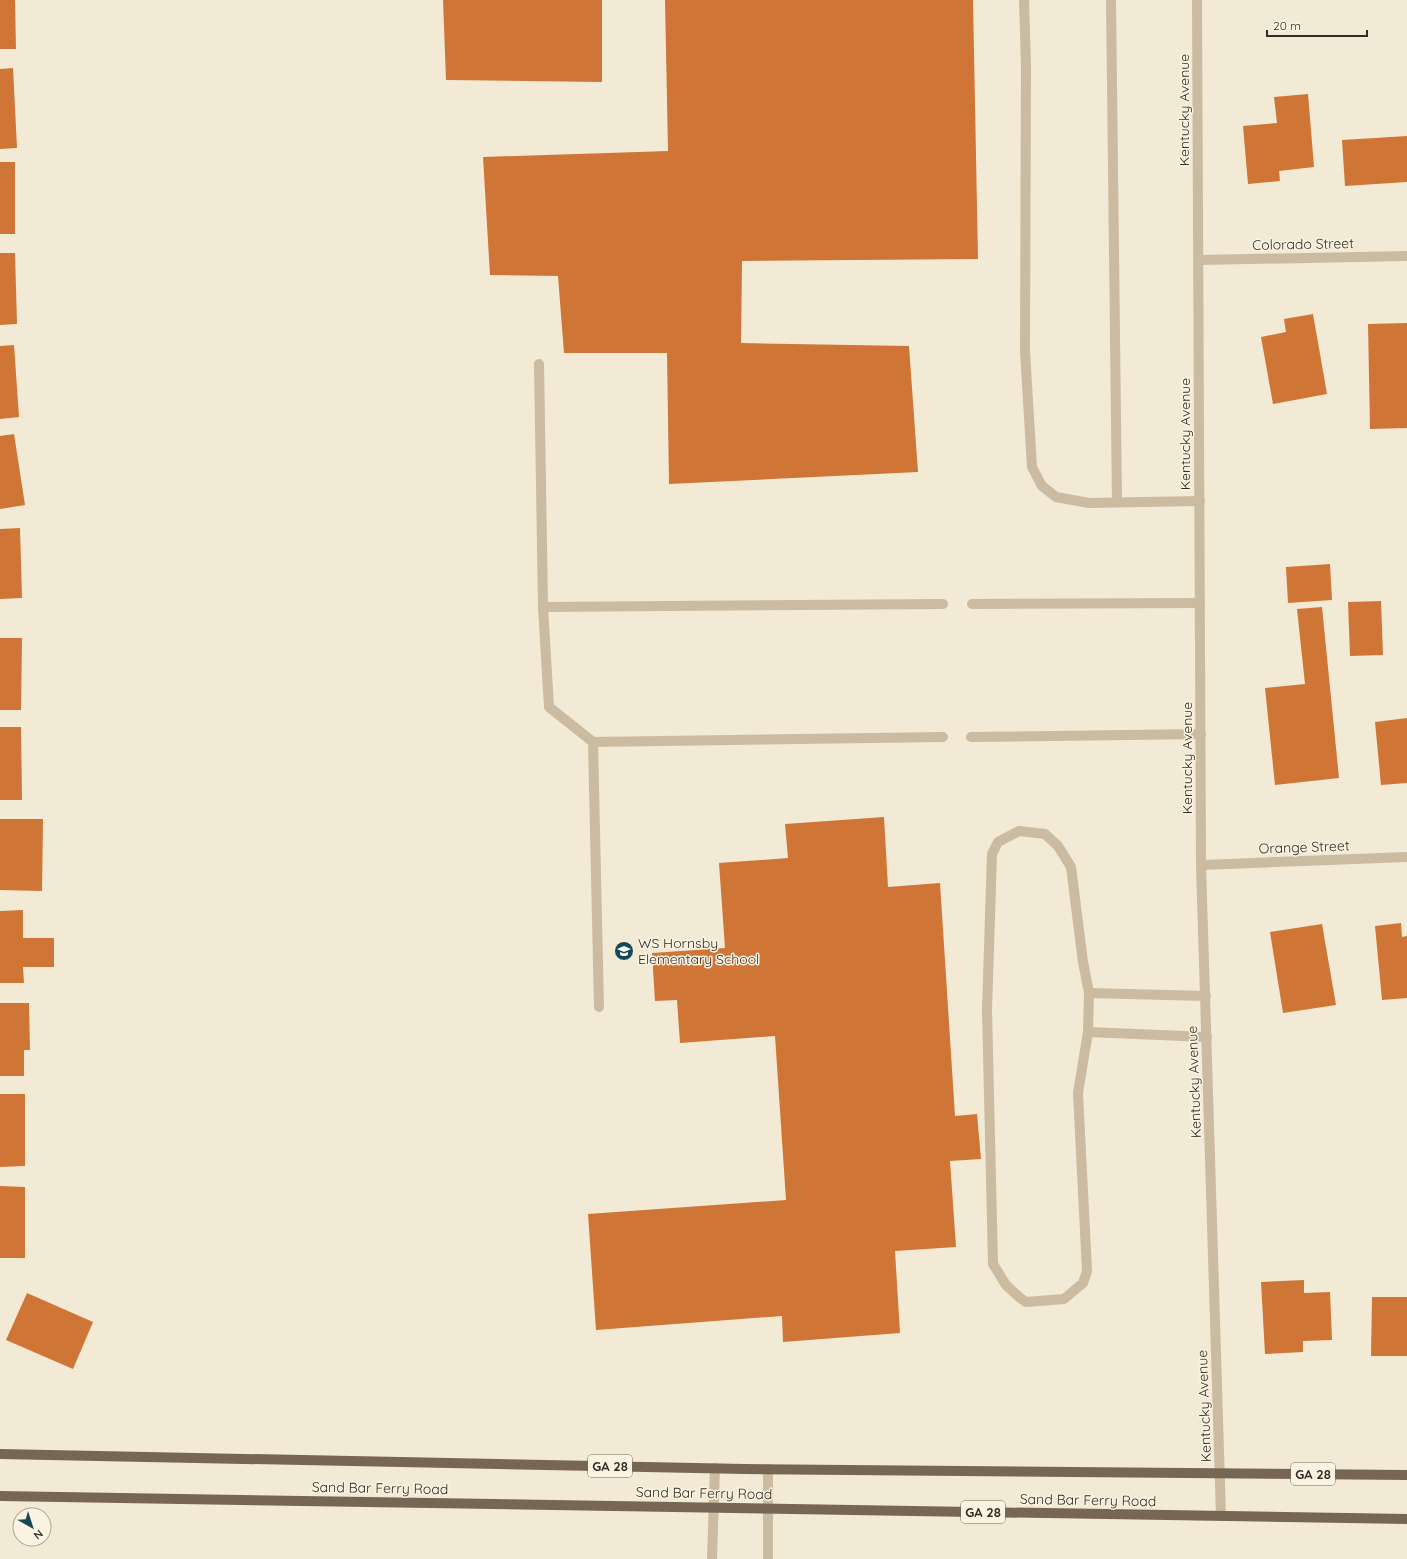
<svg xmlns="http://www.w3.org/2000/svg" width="1407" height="1559" viewBox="0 0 1407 1559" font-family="Quicksand,sans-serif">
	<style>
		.building { fill: #cf7636 }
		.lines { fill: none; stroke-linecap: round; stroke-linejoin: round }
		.service { stroke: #cabba1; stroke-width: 10 }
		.minor { stroke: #cabba1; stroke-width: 10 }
		.tertiary { stroke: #cabba1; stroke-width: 10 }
		.primary { stroke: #776654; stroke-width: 10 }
		.labels { text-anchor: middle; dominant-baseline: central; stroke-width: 3; stroke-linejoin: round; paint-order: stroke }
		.shield { fill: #faf3e1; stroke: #6f685d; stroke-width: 1 }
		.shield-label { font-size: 13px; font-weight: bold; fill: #342c24 }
		.street-label { font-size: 14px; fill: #342c24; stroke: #faf3e1 }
		.poi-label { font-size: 14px; fill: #342c24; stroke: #faf3e1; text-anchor: start }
	</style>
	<rect width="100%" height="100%" fill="#f2ead5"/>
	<g class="building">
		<polygon points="0,0 15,0 16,49 0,49"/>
		<polygon points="443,0 602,0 602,82 446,80"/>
		<polygon points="665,0 973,0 978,259 742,261 741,343 909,346 918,472 669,484 667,353 564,353 558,276 490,275 483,157 668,151"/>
		<polygon points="13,68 17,148 0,149 0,69"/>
		<polygon points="1308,94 1314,167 1279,171 1280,181 1248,184 1243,126 1277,123 1274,97"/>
		<polygon points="1407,136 1407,182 1345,186 1342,140"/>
		<rect x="0" y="162" width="15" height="72"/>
		<polygon points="0,253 15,253 17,324 0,325"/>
		<polygon points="1313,314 1327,394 1273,404 1261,337 1286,332 1284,319"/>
		<polygon points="1407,323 1407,428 1370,429 1368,324"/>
		<polygon points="14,345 19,417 0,419 0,346"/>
		<polygon points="14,434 25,505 0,509 0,436"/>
		<polygon points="20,528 22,598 0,599 0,529"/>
		<polygon points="1330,564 1332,600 1288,603 1286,567"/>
		<polygon points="1381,601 1383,655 1350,656 1348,602"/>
		<polygon points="1322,607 1339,778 1275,785 1265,688 1305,684 1297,609"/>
		<polygon points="0,638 22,638 21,710 0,710"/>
		<polygon points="1407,718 1407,783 1381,785 1375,722"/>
		<polygon points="0,727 21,727 22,800 0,800"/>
		<polygon points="884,817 888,887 940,883 955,1116 977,1114 981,1159 950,1161 956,1247 895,1251 900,1333 783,1342 782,1316 596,1330 588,1214 786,1200 775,1036 680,1043 677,1000 655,1001 652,953 725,948 719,863 788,858 785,824"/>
		<polygon points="0,819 43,819 42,891 0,890"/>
		<polygon points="23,910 23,938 54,938 54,967 23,967 24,983 0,983 0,911"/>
		<polygon points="1401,923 1402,937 1407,936 1407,998 1382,1000 1375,926"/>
		<polygon points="1322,924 1336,1005 1283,1013 1270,932"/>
		<polygon points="0,1003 29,1003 30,1050 24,1050 24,1076 0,1076"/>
		<polygon points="0,1094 25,1094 25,1166 0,1167"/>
		<polygon points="0,1186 25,1187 25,1258 0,1258"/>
		<polygon points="1304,1280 1304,1293 1330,1292 1332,1340 1303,1341 1303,1352 1265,1354 1261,1282"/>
		<polygon points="27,1293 93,1322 73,1369 6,1340"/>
		<polygon points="1372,1297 1407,1297 1407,1356 1371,1356"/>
	</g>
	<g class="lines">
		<g class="service">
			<polyline points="1024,0 1026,65 1025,351 1032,467 1042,486 1056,497 1089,503 1200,501"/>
			<polyline points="1111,0 1117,502"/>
			<polyline points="539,364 543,607 549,707 593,742 943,737"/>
			<polyline points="972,604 1200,603"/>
			<polyline points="543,607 943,604"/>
			<polyline points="971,737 1201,734"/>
			<polyline points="593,742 599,1007"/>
			<polygon points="1019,831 1045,834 1058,846 1071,867 1083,962 1089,993 1088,1032 1078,1093 1087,1271 1083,1283 1064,1299 1026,1302 1019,1297 1006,1285 993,1264 987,1010 992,854 998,842"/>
			<polyline points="1089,993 1206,996"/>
			<polyline points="1088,1032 1207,1037"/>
		</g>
		<g class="minor">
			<polyline points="1197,0 1201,865 1221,1516"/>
			<polyline points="1199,260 1407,256"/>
			<polyline points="1201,865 1407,857"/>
		</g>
		<g class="tertiary">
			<polyline points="768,1469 768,1559"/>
			<polyline points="712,1559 715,1468"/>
		</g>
		<g class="primary">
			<polyline points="0,1454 745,1469 1407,1475"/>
			<polyline points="0,1496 1407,1519"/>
		</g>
	</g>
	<defs>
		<g id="school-disc" transform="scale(1)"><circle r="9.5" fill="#174858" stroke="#faf3e1"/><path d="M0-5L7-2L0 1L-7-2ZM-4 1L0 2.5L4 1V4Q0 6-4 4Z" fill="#fff"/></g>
	</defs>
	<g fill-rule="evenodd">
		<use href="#school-disc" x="624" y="951"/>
	</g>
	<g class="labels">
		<g class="shield">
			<rect x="588" y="1455" width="44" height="22" rx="3"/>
			<rect x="1291" y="1463" width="44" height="22" rx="3"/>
			<rect x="961" y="1501" width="44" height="22" rx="3"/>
		</g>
		<g class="shield-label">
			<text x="610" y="1466">GA 28</text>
			<text x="1313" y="1474">GA 28</text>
			<text x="983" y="1512">GA 28</text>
		</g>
		<g class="street-label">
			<text transform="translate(1184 110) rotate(-90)">Kentucky Avenue</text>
			<text transform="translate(1303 244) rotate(-1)">Colorado Street</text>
			<text transform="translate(1185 434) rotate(-90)">Kentucky Avenue</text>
			<text transform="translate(1187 758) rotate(-90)">Kentucky Avenue</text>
			<text transform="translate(1304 847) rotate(-2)">Orange Street</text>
			<text transform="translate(1194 1082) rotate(-92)">Kentucky Avenue</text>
			<text transform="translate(1204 1406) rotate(-92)">Kentucky Avenue</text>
			<text transform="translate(380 1488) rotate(1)">Sand Bar Ferry Road</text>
			<text transform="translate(704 1493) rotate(1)">Sand Bar Ferry Road</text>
			<text transform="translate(1088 1500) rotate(1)">Sand Bar Ferry Road</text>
		</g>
		<g class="poi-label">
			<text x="638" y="943">WS Hornsby<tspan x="638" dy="16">Elementary School</tspan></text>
		</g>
	</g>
	<g transform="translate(32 1527) rotate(141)"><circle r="19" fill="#faf3e1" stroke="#aba395"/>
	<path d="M0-3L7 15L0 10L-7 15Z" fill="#174858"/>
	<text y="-6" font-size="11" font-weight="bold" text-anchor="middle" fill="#342c24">N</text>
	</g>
	<path d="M1267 30v6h100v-6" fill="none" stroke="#342c24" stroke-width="2"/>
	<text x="1273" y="30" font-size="12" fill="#342c24" stroke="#faf3e1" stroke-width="3" paint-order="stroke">20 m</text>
</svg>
